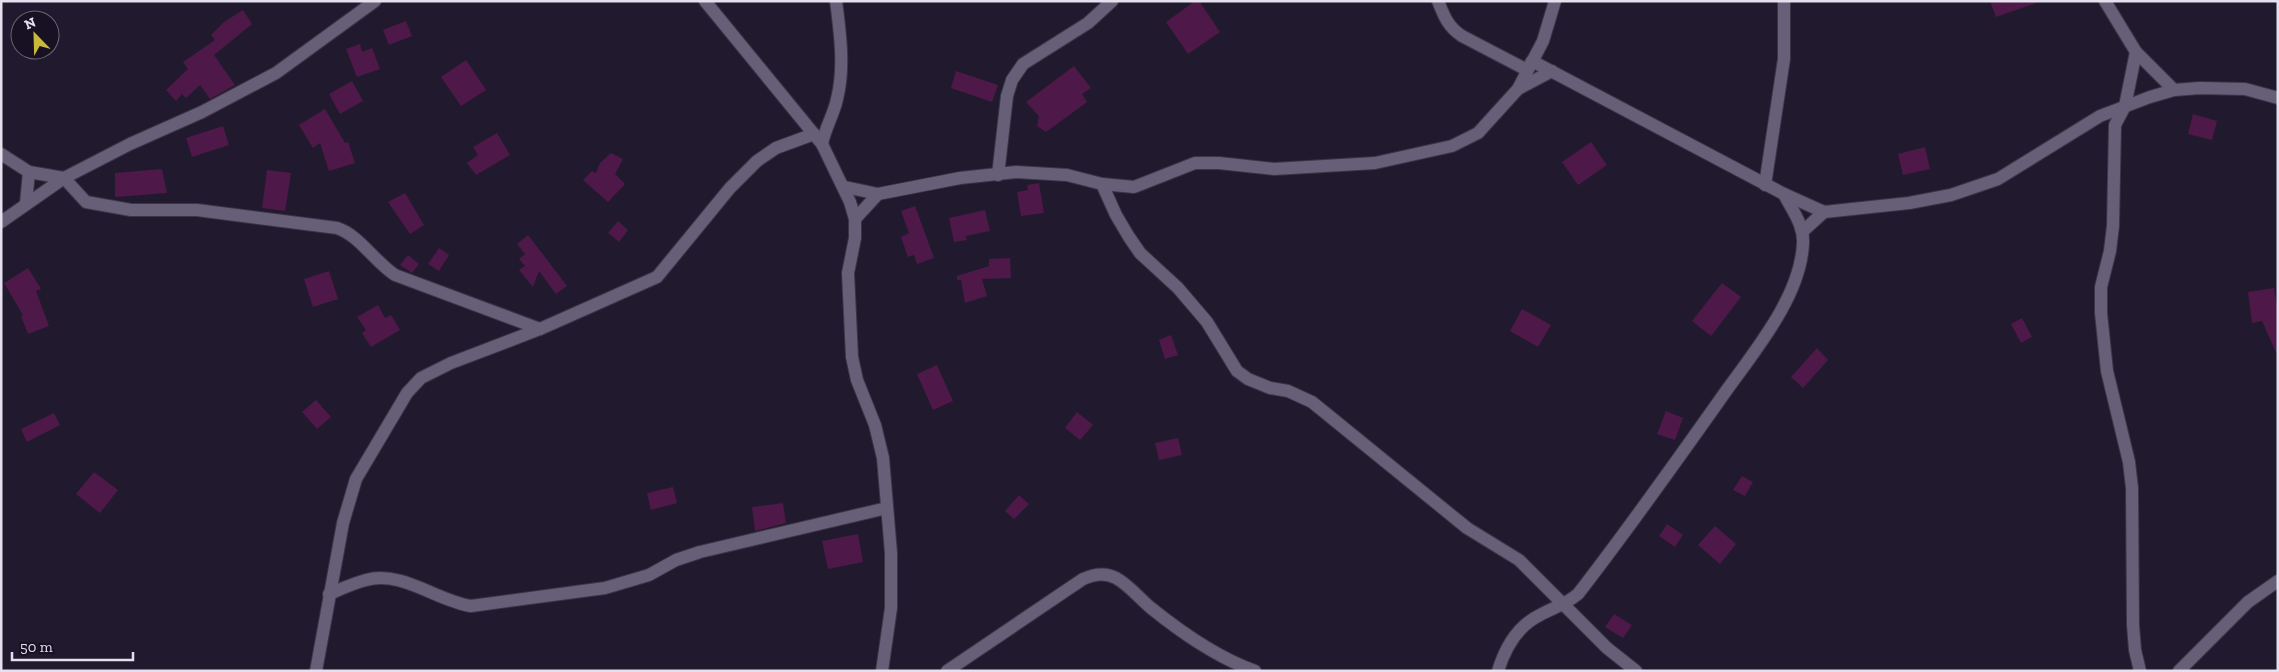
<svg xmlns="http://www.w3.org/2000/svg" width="2279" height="672" viewBox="0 0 2279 672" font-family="'Zilla Slab',serif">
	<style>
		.building { fill: #4e1849 }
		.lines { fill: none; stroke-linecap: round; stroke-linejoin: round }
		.minor-casing { stroke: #3b3546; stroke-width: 14 }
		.minor { stroke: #675f77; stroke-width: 12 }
	</style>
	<rect width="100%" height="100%" fill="#211a2e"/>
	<g class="building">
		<polygon points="1195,1 1199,1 1220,32 1188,54 1166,22"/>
		<polygon points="1990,1 2036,1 2036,3 1996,17"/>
		<polygon points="243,10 252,24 214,55 235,85 210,99 200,85 186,98 182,94 176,101 166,90 188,69 183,62 215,40 211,35 224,22"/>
		<polygon points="406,21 412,36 389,45 383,30"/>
		<polygon points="360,44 362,52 372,48 380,69 357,77 346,49"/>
		<polygon points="466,60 486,90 461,106 441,77"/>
		<polygon points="1074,66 1091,88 1082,94 1087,102 1046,132 1037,126 1039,116 1026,102"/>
		<polygon points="956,71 998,85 992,102 951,88"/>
		<polygon points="352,81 363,101 340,114 329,94"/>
		<polygon points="325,109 345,143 348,142 355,163 329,171 320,143 313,148 299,125"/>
		<polygon points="2193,114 2217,121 2212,140 2188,134"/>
		<polygon points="223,126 229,145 192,157 186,138"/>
		<polygon points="497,133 510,155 476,175 467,163 478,155 473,147"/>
		<polygon points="1591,142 1607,165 1578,185 1562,162"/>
		<polygon points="1925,147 1930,169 1903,175 1898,154"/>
		<polygon points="611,153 623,159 615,174 625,184 608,202 583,180 592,171 596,173 600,163"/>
		<polygon points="162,169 167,193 115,197 115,173"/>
		<polygon points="267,170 291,173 285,211 262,208"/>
		<polygon points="1039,183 1044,213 1021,216 1017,192 1028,190 1027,185"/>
		<polygon points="405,193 424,225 410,234 388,202"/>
		<polygon points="915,206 934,258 917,264 914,255 908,257 901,237 909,233 901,211"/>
		<polygon points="985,210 990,231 966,236 967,240 954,242 949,218"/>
		<polygon points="618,221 628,230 619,242 608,233"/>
		<polygon points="528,235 567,286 556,294 539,271 533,287 519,270 525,266 519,259 525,254 517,244"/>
		<polygon points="439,248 449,255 439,271 428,264"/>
		<polygon points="408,255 419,264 412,273 400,265"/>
		<polygon points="1010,258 1011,278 982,279 987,296 965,303 961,280 957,280 957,276 989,266 989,259"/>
		<polygon points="28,268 41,289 36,291 49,326 28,334 21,316 23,315 4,283"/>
		<polygon points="329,271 338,299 313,307 304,279"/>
		<polygon points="1722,283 1741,297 1711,336 1692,321"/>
		<polygon points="2274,288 2278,314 2278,357 2262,321 2252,323 2248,292"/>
		<polygon points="378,305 385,318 391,315 400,330 371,347 362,333 366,330 357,317"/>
		<polygon points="1522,309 1551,325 1538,347 1510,331"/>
		<polygon points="2022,318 2032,337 2021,343 2011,324"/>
		<polygon points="1171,335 1178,355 1165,359 1159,340"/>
		<polygon points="1817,348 1828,360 1803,388 1791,377"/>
		<polygon points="937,365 953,401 933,410 917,374"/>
		<polygon points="316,400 331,417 317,429 302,412"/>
		<polygon points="1666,411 1683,418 1675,440 1657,434"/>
		<polygon points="1077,412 1093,425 1080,440 1065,428"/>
		<polygon points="54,413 60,425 27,442 21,429"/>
		<polygon points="1178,438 1182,455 1159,460 1155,443"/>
		<polygon points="94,472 118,490 100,513 76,494"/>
		<polygon points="1742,476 1753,482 1745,496 1733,490"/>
		<polygon points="673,487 677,503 651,510 647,493"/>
		<polygon points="1019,495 1029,504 1014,519 1005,511"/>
		<polygon points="783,503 786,523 755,531 752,507"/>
		<polygon points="1667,524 1683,535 1675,547 1659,536"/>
		<polygon points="1715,526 1736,544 1720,564 1698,545"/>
		<polygon points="858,534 863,562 828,569 822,541"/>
		<polygon points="1614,614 1632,625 1623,638 1605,627"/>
	</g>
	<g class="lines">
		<g class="minor-casing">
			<g id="minor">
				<polyline points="705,1 822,144 850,202 855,219 855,238 848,273 852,357 857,380 875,425 883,458 891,553 891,608 882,671"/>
				<path d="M1438,1C1444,16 1448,27 1462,36L1527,70L1532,61L1784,194L1824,212L1909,203L1951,195L1998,179L2100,116L2150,97L2174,90L2200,88L2245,89L2278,98"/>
				<polyline points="2105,1 2136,52 2174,90"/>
				<polyline points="2136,52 2125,106 2115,125 2113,226 2110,251 2101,287 2101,313 2107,371 2129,462 2132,488 2133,625 2135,650 2140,671"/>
				<polyline points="1518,89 1552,71"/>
				<path d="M822,144C825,128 834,114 837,99C845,67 840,33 836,1"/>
				<path d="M1,154L29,172L64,178L86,202L131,210H197L337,228C359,235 375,262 395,275L540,329"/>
				<polyline points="998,175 1007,96 1012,80 1023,64 1088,23 1112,1"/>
				<polyline points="1102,184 1116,215 1129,237 1140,253 1178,288 1207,322 1237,371 1248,379 1270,388 1288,391 1312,402 1467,528 1519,560 1607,648 1636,671"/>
				<polyline points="1765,185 1784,59 1784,1"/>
				<polyline points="845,187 878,194 960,178 1016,172 1067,175 1102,184 1134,187 1195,163 1219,163 1274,169 1375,163 1452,146 1478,133 1518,89 1543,41 1555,1"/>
				<polyline points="26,203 29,172"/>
				<polyline points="855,219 878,194"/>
				<polyline points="1,222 64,178 130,144 202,112 276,73 375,1"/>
				<polyline points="1803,231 1824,212"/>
				<path d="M329,594C341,589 354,583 366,580C402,570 437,601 471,606L605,588L649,575L676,560L700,552L887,508"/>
				<polyline points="316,671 343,523 356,479 407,393 421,378 451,363 540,329 657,277 730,188 757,161 776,148 814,134"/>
				<path d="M947,671L1083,579C1094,574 1105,572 1116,578C1129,585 1140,599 1151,608C1182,633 1218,658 1255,671"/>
				<path d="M1498,671C1505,648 1517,626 1540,615C1554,607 1565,605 1578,594C1627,531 1673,466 1719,401C1750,356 1801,299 1803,243C1804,225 1792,210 1784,194"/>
				<polyline points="2179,671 2248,602 2278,581"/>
			</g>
		</g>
		<use href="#minor" class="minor"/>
	</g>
	<rect width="2279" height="672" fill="none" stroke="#e4e0ee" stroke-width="5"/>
	<g transform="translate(35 35) rotate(337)"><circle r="24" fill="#181124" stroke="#6a6475"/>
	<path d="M0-4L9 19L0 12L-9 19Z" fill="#caba3a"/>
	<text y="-8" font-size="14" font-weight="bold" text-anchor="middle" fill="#e4e0ee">N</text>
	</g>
	<path d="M12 652v8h121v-8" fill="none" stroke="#e4e0ee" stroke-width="2.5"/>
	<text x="20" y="652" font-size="15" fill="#e4e0ee" stroke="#181124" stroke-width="4" paint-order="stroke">50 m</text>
</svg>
